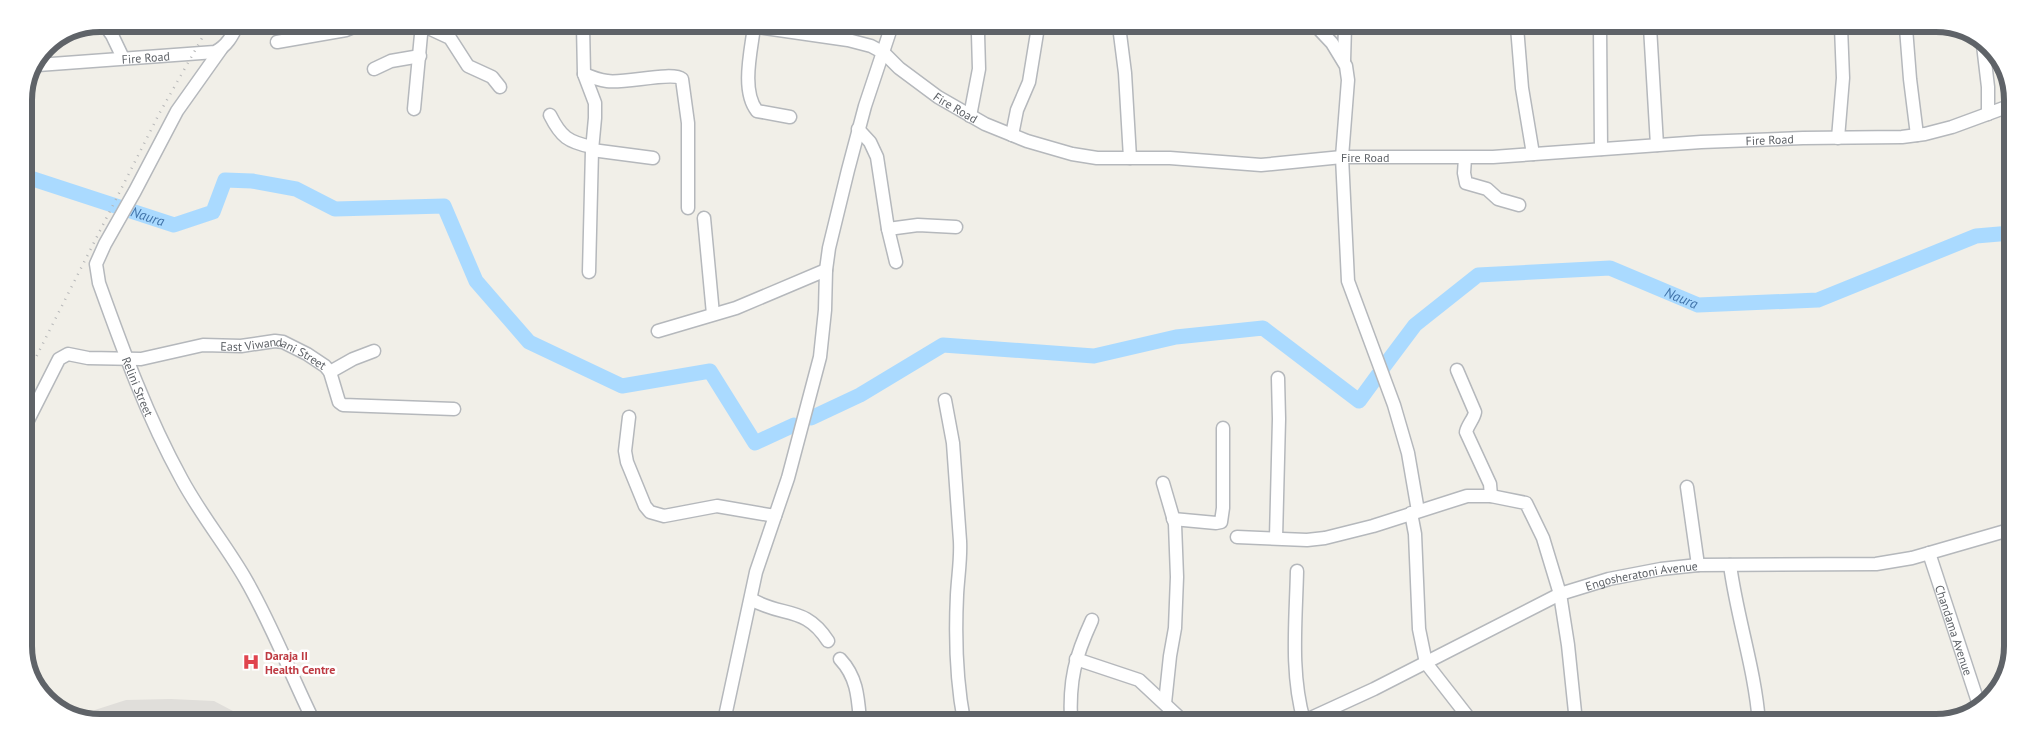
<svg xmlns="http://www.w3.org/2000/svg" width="2036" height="747" viewBox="0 0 2036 747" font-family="'PT Sans',sans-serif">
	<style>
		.industrial { fill: #e0deda }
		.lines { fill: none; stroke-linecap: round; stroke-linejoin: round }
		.river { stroke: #aadaff; stroke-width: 15 }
		.minor-casing { stroke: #b5b8bc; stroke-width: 15 }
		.minor { stroke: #fff; stroke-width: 12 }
		.rail { stroke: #b6b7b8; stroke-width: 2.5; stroke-dasharray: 1 6; stroke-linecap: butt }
		.labels { text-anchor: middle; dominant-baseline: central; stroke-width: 5; stroke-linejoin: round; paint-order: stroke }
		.street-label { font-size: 12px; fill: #5f6368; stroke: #fff }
		.health-label { font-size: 12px; font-weight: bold; fill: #be3a42; stroke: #fff; text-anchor: start }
		.water-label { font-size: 14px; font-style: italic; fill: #4174aa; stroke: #fff }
		.rim { fill: none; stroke: #5f6368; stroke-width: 6 }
	</style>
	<rect width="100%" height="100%" fill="#f1efe8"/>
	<polygon class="industrial" points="171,699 214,701 250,720 76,719 73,717 126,700"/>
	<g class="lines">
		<g class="river">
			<path id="s1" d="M24,176L174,225L213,212L225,180L252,181L296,189L335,209L444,206L476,281L529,342L622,386L710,371L755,443L794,425"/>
			<path id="s2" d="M1382,369L1415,325L1478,275L1610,268L1698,305L1818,300L1976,236L2011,233"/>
			<polyline points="811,418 860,395 943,345 1094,356 1176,337 1263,328 1359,401 1378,375"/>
		</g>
		<g class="minor-casing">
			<g id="minor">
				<polyline points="104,24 112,35 123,58"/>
				<polyline points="422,25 450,38 468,66 492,77 500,87"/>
				<polyline points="583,25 584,74 595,103 595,118 592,150 589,272"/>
				<path id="s3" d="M744,25L848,40L871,46L884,53L899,68L938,97L985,124L1027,141L1072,154L1097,158H1170L1261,165L1342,157H1493L1701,142L1803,138L1902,137L1925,134L1952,127L2012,105"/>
				<polyline points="1119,26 1125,73 1130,158"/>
				<polyline points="1316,26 1332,43 1346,66 1348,80 1342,157 1348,281 1394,405 1408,453 1418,511"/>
				<path d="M754,27C751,51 741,91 757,111L790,117"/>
				<polyline points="1517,27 1522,88 1533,154"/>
				<polyline points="1600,27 1601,149"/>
				<polyline points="1650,27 1657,145"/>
				<polyline points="1906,28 1910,79 1917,135"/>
				<polyline points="277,42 346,30 351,28 353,24"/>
				<polyline points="1983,45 1988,87 1988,114"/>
				<path id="s4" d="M221,49L177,111L135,191L105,244L96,264L99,283C123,350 147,416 181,478C200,514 226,545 246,580C272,625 290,673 313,720"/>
				<polyline points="1344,61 1345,26"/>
				<path id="s5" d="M38,65L215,52C227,46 232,36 238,24"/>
				<polyline points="374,69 391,61 420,56"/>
				<path d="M584,74C591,77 599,80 607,81C624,84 672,71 682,79L688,123V208"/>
				<polyline points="414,109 422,24"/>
				<path d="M550,115C561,137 568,142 592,147"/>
				<polyline points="970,116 979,69 978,34 982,26"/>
				<polyline points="858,129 870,142 877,157 888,229 896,262"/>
				<polyline points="1012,135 1017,110 1029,82 1037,33"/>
				<polyline points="1838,138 1843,78 1841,27"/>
				<polyline points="592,150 653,158"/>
				<polyline points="1465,158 1464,173 1466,183 1487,189 1498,199 1519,205"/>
				<polyline points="704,218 713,314"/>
				<polyline points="888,229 918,225 956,227"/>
				<polyline points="658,331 736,308 826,270"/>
				<path d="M1457,370L1475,412C1474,419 1468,424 1466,432L1490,484L1491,496"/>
				<polyline points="330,372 353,359 374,351"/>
				<path d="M945,400L953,443L960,541C961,559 958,576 957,595C955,637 956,679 964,721"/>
				<polyline points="629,417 625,451 627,462 645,506 650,512 664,516 717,506 775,516"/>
				<path id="s6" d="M24,428L59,359L68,354L88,358L141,359L203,345L241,346L275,341L283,342L307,354L325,366L330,372L339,402L343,405L454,409"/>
				<polyline points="1163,483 1175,524 1177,577 1175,628 1170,656 1165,703"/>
				<polyline points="1687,487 1698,565"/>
				<polyline points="1411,513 1415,534 1419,629 1426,663 1472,722"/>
				<polyline points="1173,519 1216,523 1221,522 1223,508 1223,428"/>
				<polyline points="1237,537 1307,540 1325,538 1373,526 1467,496 1491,496 1526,503 1543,538 1560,594 1568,645 1576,722"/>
				<polyline points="1276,538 1279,419 1278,378"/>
				<path id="s7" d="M1929,553L1980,708"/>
				<path d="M1730,565C1737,618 1755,669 1759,723"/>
				<path d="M1297,571C1296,620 1290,673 1304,721"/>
				<path d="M751,599C783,618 805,605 828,641"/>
				<path d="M840,659C857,677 858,697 860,721"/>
				<polyline points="1076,659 1139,680 1184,722"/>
				<polyline points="724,721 756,572 788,478 820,357 825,310 826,270 829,248 848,170 865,106 892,25"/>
				<path d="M1071,721C1069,680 1075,657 1092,620"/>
				<path id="s8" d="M1302,722L1374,689L1560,594L1609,579L1661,569L1698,565L1876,564L1912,558L2009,530"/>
			</g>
		</g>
		<use href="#minor" class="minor"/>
		<polyline class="rail" points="24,381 159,114 210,24"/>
	</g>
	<defs>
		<g id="hospital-bare" transform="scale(1.35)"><path d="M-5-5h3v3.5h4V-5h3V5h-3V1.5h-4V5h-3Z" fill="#e0444e" stroke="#fff" stroke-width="2.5" paint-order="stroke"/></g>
	</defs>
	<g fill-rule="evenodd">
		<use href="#hospital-bare" x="251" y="662"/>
	</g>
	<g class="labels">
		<g class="street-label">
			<text stroke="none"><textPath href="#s5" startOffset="108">Fire Road</textPath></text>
			<text stroke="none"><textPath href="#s3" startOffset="234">Fire Road</textPath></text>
			<text stroke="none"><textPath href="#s3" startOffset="1059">Fire Road</textPath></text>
			<text stroke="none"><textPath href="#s3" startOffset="654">Fire Road</textPath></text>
			<text stroke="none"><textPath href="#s6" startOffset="298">East Viwandani Street</textPath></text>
			<text stroke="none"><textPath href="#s4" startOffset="379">Relini Street</textPath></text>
			<text stroke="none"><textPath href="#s8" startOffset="372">Engosheratoni Avenue</textPath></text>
			<text stroke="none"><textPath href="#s7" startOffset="81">Chandama Avenue</textPath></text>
		</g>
		<g class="health-label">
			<text x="265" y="655">Daraja II<tspan x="265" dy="14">Health Centre</tspan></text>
		</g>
		<g class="water-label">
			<text stroke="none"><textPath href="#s1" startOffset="130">Naura</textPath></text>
			<text stroke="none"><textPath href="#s2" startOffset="345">Naura</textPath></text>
		</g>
	</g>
	<path d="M0 0H2036V747H0ZM100 32H1936A68 68 0 0 1 2004 100V646A68 68 0 0 1 1936 714H100A68 68 0 0 1 32 646V100A68 68 0 0 1 100 32Z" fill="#fff" fill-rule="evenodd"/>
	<path class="rim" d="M100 32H1936A68 68 0 0 1 2004 100V646A68 68 0 0 1 1936 714H100A68 68 0 0 1 32 646V100A68 68 0 0 1 100 32Z"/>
</svg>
